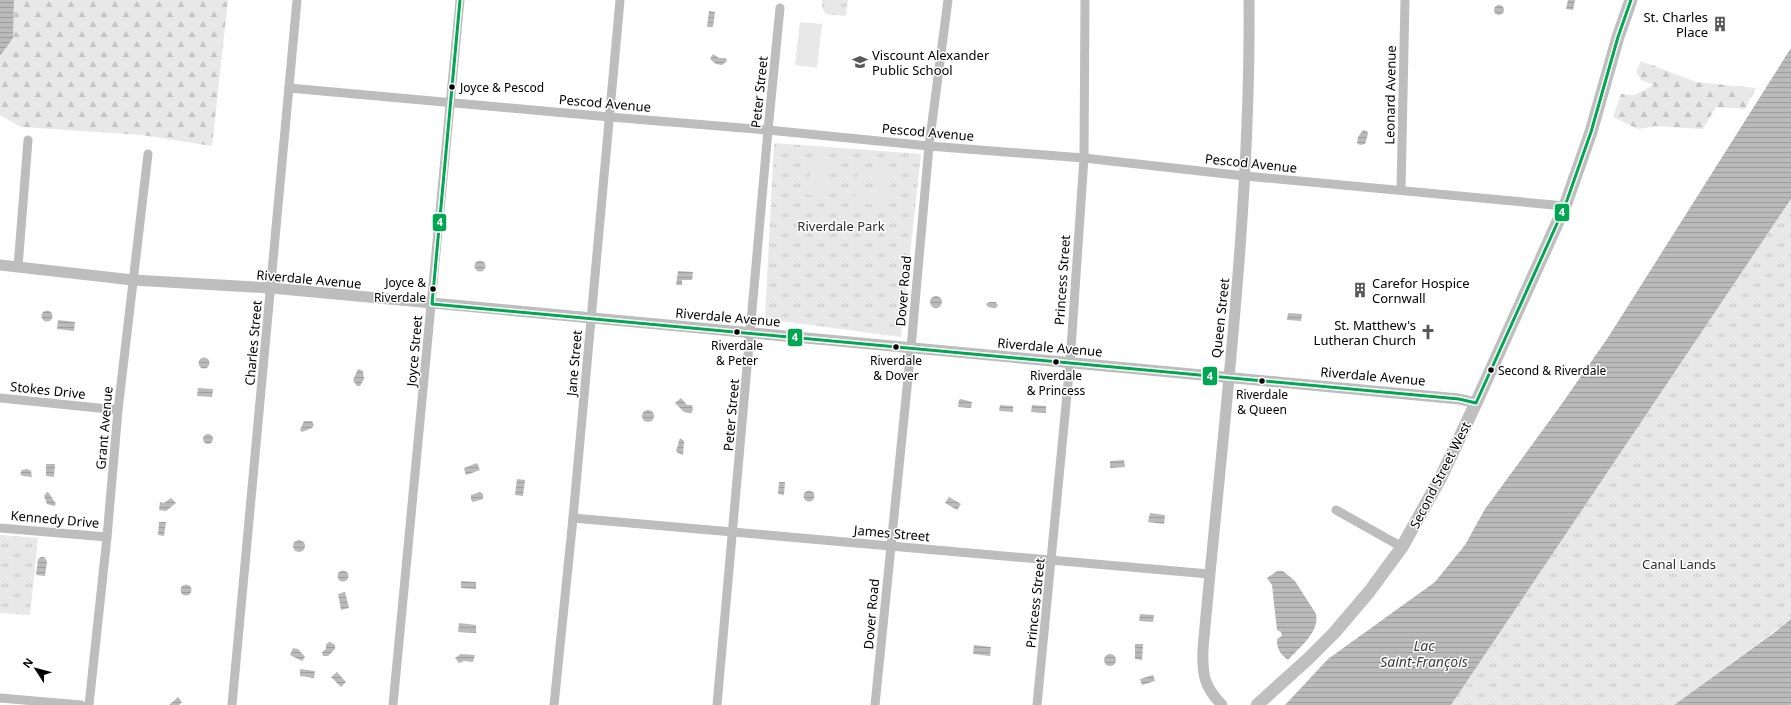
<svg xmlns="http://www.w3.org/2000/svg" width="1791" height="705" viewBox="0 0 1791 705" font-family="'Noto Sans',sans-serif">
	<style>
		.grass { fill: url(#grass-tufts) }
		.forest { fill: url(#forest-firs) }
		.pitch { fill: #e8e8e8 }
		.water { fill: url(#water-rules) }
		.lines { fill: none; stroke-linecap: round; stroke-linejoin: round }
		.minor { stroke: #bdbdbd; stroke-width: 9 }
		.tertiary { stroke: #bdbdbd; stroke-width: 11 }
		.secondary { stroke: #bfbfbf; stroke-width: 13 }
		.bus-1-casing { stroke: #fff; stroke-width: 6 }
		.bus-1 { stroke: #00a651; stroke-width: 3 }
		.bus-dot { fill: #000; stroke: #fff; stroke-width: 1.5 }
		.labels { text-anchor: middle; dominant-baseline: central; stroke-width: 3; stroke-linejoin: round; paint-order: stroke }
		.bus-label { font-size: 12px; fill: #000; stroke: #fff }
		.poi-label { font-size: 13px; fill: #000; stroke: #fff; text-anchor: end }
		.street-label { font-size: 13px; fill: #000; stroke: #fff }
		.park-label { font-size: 13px; fill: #2d2d2d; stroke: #fff }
		.water-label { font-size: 14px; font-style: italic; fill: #3e3e3e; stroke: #fff }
		.line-badge { stroke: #fff; stroke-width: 1.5 }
		.badge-label { font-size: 11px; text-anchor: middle; font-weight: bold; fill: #fff }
	</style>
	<defs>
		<pattern id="grass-tufts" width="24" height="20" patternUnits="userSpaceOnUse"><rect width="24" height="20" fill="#e8e8e8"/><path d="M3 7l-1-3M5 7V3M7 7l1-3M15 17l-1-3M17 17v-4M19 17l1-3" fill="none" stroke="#c5c5c5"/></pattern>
		<pattern id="forest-firs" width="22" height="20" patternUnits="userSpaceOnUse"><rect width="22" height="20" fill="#e8e8e8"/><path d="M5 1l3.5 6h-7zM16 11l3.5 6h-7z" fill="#c5c5c5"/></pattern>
		<pattern id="water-rules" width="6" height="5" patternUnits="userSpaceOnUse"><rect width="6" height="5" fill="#bababa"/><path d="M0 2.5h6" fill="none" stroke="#9e9e9e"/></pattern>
	</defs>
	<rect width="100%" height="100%" fill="#fff"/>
	<g class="grass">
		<polygon points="822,0 848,0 846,14 845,16 826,14 822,8"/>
		<polygon points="774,143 921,154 901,337 765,319"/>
		<polygon points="1791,199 1791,619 1674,705 1451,705"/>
		<polygon points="0,535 38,538 30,615 0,613"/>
	</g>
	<g class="forest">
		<polygon points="14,0 228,0 212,146 142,135 21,127 0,115 0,56 13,38"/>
		<polygon points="1641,61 1696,82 1756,88 1745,109 1716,107 1703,129 1656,126 1638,129 1613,117 1621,94 1634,95 1654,85 1641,80 1636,71"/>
	</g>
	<g class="pitch">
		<polygon points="800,22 822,24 817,68 795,65"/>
		<polygon points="812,156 832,159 827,197 807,195"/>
		<polygon points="858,166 892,169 891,185 857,181"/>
		<polygon points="856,187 890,190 888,206 854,203"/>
	</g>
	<g class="water">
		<polygon points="0,0 14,0 13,38 0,56"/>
		<polygon points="1568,0 1575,0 1573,10 1566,9"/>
		<circle cx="1499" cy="10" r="5"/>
		<polygon points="709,11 715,12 713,27 707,27"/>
		<polygon points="1791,48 1791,199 1451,705 1285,705 1328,659 1435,582 1465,545 1485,509 1561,405 1609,336"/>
		<polygon points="713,54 719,58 726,58 727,61 722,65 716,64 710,59"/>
		<polygon points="1363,130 1367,131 1368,134 1365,144 1360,145 1357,143 1358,137"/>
		<circle cx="480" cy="266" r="5.5"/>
		<polygon points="678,271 693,272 692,280 682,280 682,285 676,285"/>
		<circle cx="936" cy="302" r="6"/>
		<polygon points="989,302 996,302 998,306 995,308 988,307 986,304"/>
		<circle cx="47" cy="316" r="5.5"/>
		<polygon points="1288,313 1302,314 1301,321 1287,320"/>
		<polygon points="58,320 75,322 74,331 57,329"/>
		<circle cx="204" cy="363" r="5.5"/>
		<polygon points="358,369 363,371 364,379 360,386 357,386 353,380"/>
		<polygon points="198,388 213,389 212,397 197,396"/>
		<polygon points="681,398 687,405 692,405 693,410 691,413 684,412 675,403"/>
		<polygon points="961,399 972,402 971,408 958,407 959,400"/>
		<polygon points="1000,405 1013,406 1013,412 999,411"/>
		<polygon points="1032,405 1046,406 1046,413 1031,412"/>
		<circle cx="648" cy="416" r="6"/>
		<polygon points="304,421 312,421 314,425 312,428 302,432 300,430"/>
		<circle cx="208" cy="439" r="5"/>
		<polygon points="680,438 684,441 683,455 678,453 676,451"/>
		<polygon points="1124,460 1125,467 1110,468 1110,461"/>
		<polygon points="477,463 480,470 466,475 464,468"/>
		<polygon points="46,464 55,464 54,477 46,476"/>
		<polygon points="27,469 31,471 32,477 23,476 20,474 22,470"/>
		<polygon points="517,479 525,480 523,496 515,495"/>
		<polygon points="779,482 785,482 784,495 778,494"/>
		<circle cx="809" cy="496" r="5.5"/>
		<polygon points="47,492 49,493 56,504 54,506 47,504 44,496"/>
		<polygon points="480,492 483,494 483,499 473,502 471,500 471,495"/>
		<polygon points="949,497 961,504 957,510 945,503"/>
		<polygon points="171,498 176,503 166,511 159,510 160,502 164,503"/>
		<polygon points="1150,513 1165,515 1164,524 1148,522"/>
		<polygon points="159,522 166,522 164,536 158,535"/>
		<circle cx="299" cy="546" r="6"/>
		<polygon points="41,557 44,557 47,561 45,576 36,575 38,559"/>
		<circle cx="343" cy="576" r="5.5"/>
		<path d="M1277,571H1283L1295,581L1316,614C1320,632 1299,648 1288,660C1280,654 1277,649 1277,639L1282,636L1281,632L1277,630L1272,585L1267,578Z"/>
		<polygon points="461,581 476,582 476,589 461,588"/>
		<circle cx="186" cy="590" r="5.5"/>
		<polygon points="345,592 349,608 341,610 338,594"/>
		<polygon points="1140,614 1154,615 1153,622 1139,621"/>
		<polygon points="1791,619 1791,705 1674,705 1775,632"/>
		<polygon points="459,623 476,625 476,633 458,632"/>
		<polygon points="330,642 335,645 335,649 328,656 323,656 322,652 326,649 326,644"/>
		<polygon points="1135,644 1143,644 1142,660 1135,659"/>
		<polygon points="974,645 991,647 990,656 973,654"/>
		<polygon points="293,648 298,649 305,657 302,661 290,655"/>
		<polygon points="461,654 475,655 473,662 464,661 459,663 455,658"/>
		<circle cx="1110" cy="660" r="6"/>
		<polygon points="300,669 315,671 314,678 300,676"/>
		<polygon points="337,672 346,682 341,687 331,677"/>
		<polygon points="1153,675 1155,681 1142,685 1140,679"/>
		<polygon points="178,697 182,702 179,705 169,705"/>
	</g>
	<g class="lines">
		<g class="minor">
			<polyline points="289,88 610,117 768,130 929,146 1084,158 1245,176 1565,206"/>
			<polyline points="1401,190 1405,0"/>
			<polyline points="18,267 28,140"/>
			<polyline points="0,398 118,410"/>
			<polyline points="1336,510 1402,547"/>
			<polyline points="573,518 1209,574"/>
			<polyline points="0,528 107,537"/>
			<polyline points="0,698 81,705"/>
			<polyline points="89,705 107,537 118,410 148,154"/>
			<polyline points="232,705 297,0"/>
			<polyline points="393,705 460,0"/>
			<polyline points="554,705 573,518 620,0"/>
			<polyline points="717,705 768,130 780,8"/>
			<polyline points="875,705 911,348 929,146 948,0"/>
			<polyline points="1037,705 1070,363 1084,158 1085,0"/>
		</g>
		<g class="tertiary">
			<polyline points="0,265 133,280 271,288 1459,399 1476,403"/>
			<path d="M1222,705C1204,687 1202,674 1203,649C1222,433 1251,217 1249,0"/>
		</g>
		<polyline class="secondary" points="1257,705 1308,659 1334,633 1369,592 1402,547 1441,477 1476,403 1565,206 1591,132 1618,37 1631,0"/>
		<g class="bus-1-casing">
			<polyline id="bus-1" points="460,0 432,304 1459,399 1476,403 1565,206 1591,132 1618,37 1631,0"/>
		</g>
		<use href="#bus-1" class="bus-1"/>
	</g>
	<defs>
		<g id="building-bare" transform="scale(1.2)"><path d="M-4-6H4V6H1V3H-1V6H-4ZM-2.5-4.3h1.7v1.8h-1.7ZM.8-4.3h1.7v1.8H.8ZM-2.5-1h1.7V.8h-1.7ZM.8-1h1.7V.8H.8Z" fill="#595959" stroke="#fff" stroke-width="2.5" paint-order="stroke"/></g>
		<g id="school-bare" transform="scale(1.2)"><path d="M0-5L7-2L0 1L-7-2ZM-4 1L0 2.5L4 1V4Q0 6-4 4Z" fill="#595959" stroke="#fff" stroke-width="2.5" paint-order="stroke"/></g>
		<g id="church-bare" transform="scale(1.2)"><path d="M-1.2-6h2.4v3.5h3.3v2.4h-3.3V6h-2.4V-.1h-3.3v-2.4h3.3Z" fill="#595959" stroke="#fff" stroke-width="2.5" paint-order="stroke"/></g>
	</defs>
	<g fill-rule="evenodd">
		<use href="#building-bare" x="1720" y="24"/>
		<use href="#school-bare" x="860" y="62"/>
		<use href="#building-bare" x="1360" y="290"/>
		<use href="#church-bare" x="1428" y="332"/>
	</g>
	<g class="bus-dot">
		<circle cx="452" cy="87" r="3.5"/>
		<circle cx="433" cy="289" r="3.5"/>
		<circle cx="737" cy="332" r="3.5"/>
		<circle cx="896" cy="347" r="3.5"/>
		<circle cx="1056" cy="362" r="3.5"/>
		<circle cx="1491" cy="370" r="3.5"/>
		<circle cx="1262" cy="381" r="3.5"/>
	</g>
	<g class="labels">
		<g class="bus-label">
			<text x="460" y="87" text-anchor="start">Joyce &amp; Pescod</text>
			<text x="426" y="282" text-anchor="end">Joyce &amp;<tspan x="426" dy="15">Riverdale</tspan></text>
			<text x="737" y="345">Riverdale<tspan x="737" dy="15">&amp; Peter</tspan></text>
			<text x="896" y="360">Riverdale<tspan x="896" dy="15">&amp; Dover</tspan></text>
			<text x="1498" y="370" text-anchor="start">Second &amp; Riverdale</text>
			<text x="1056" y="375">Riverdale<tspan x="1056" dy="15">&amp; Princess</tspan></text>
			<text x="1262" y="394">Riverdale<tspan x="1262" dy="15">&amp; Queen</tspan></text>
		</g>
		<g class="poi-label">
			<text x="1708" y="17">St. Charles<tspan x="1708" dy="15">Place</tspan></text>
			<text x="872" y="55" text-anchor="start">Viscount Alexander<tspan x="872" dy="15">Public School</tspan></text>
			<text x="1372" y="283" text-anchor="start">Carefor Hospice<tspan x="1372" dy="15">Cornwall</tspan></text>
			<text x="1416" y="325">St. Matthew's<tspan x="1416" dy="15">Lutheran Church</tspan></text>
		</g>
		<g class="street-label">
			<text transform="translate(759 92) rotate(-84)">Peter Street</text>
			<text transform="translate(1390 95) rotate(-89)">Leonard Avenue</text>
			<text transform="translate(605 103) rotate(5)">Pescod Avenue</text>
			<text transform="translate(928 132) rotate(5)">Pescod Avenue</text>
			<text transform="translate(1251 163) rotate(6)">Pescod Avenue</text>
			<text transform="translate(309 279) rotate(5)">Riverdale Avenue</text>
			<text transform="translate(1062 280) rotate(-86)">Princess Street</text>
			<text transform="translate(903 291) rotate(-85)">Dover Road</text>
			<text transform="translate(728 317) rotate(5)">Riverdale Avenue</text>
			<text transform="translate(1220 318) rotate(-84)">Queen Street</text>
			<text transform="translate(253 343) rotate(-85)">Charles Street</text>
			<text transform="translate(1050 347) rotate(5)">Riverdale Avenue</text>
			<text transform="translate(414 351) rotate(-85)">Joyce Street</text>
			<text transform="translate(574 363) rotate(-85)">Jane Street</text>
			<text transform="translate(1373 376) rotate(5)">Riverdale Avenue</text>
			<text transform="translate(48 390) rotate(6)">Stokes Drive</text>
			<text transform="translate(731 415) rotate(-85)">Peter Street</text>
			<text transform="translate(104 428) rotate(-85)">Grant Avenue</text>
			<text transform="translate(1440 475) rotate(-63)">Second Street West</text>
			<text transform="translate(55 519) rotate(5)">Kennedy Drive</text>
			<text transform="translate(892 533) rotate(5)">James Street</text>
			<text transform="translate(1035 603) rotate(-84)">Princess Street</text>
			<text transform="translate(871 614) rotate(-85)">Dover Road</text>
		</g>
		<g class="park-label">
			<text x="841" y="226">Riverdale Park</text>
			<text x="1679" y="564">Canal Lands</text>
		</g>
		<g class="water-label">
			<text x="1424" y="645">Lac<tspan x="1424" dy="16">Saint-François</tspan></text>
		</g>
	</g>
	<g class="line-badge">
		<rect x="1554" y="203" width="16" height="19" rx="4" fill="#00a651"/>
		<rect x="432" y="213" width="15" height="19" rx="4" fill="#00a651"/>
		<rect x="787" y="328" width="16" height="19" rx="4" fill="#00a651"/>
		<rect x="1202" y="366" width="16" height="20" rx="4" fill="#00a651"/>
	</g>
	<g class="badge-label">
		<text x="1562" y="216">4</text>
		<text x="440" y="226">4</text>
		<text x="795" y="341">4</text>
		<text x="1210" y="380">4</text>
	</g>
	<g transform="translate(36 669) rotate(306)" stroke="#ffffff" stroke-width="3" paint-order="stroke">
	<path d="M0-3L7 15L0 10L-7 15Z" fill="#000000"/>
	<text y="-6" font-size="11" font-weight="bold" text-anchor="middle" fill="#000000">N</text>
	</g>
</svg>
